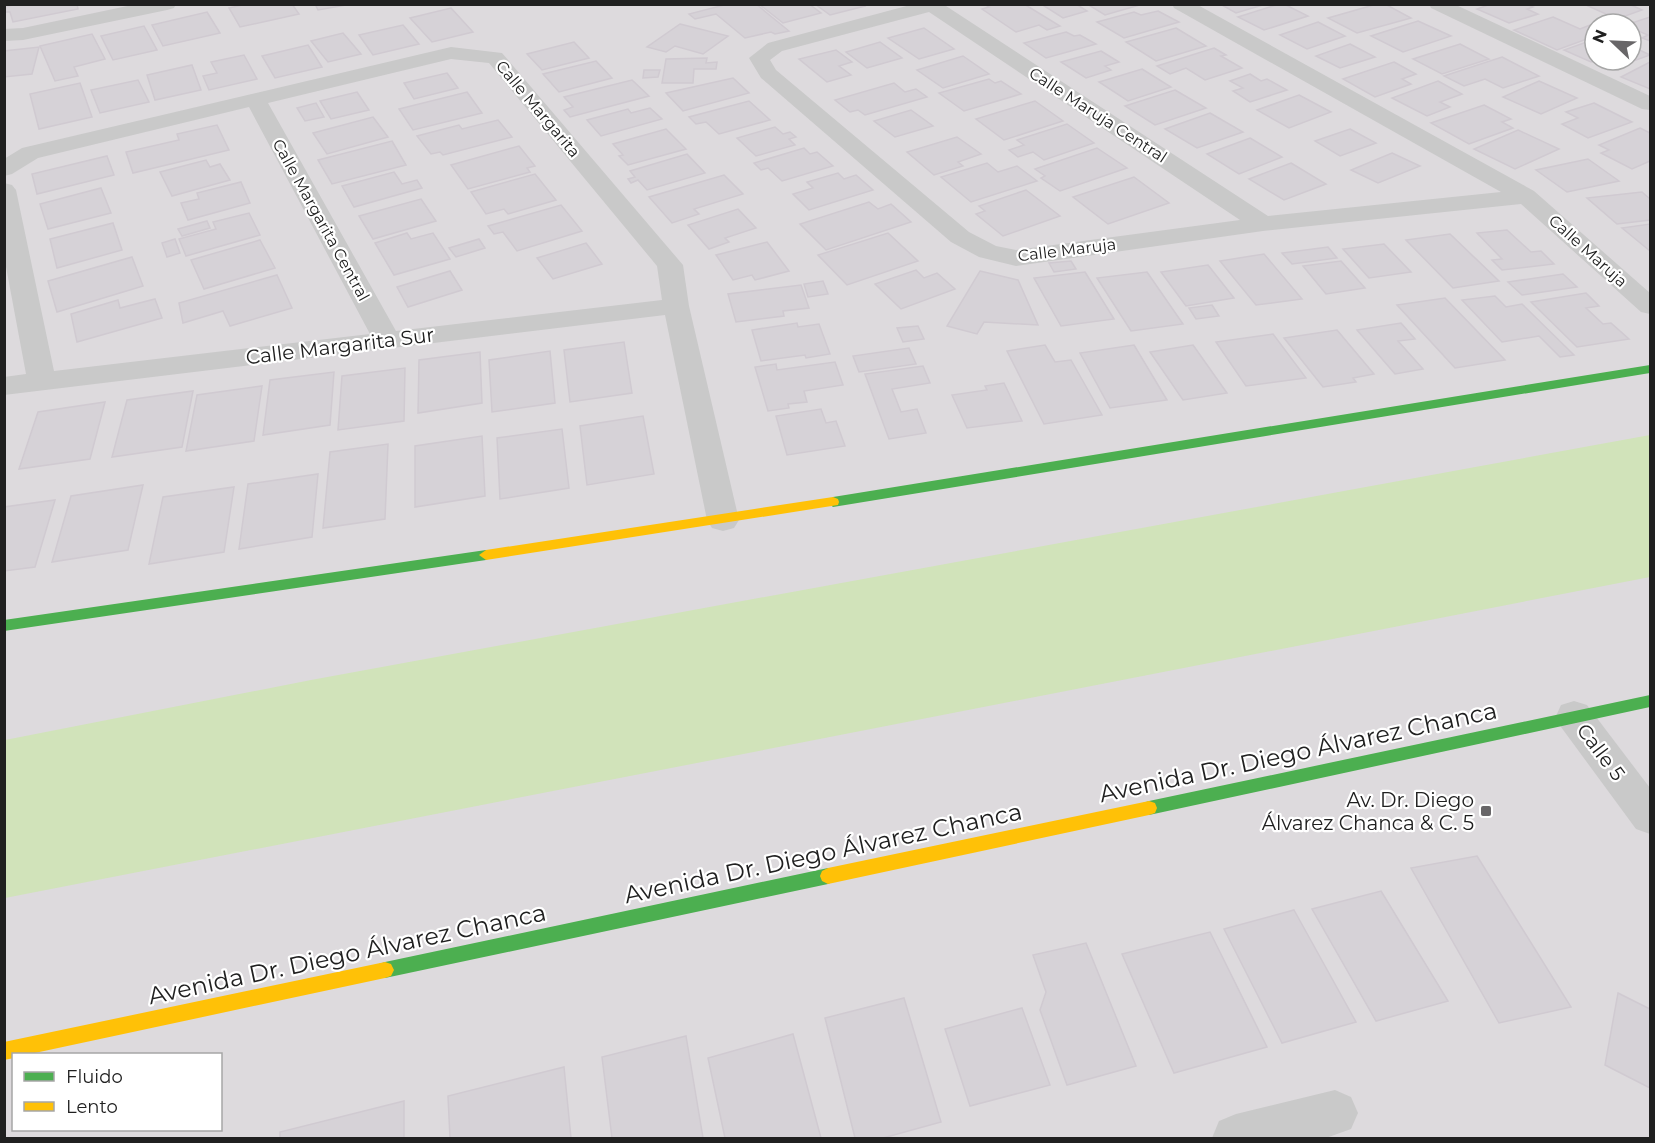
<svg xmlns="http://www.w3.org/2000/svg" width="1655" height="1143" viewBox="0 0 1655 1143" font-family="Montserrat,sans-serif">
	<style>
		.residential { fill: #dddadd; fill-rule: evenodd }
		.water { fill: #d1e3ba }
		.building { fill: #d6d2d7; stroke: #d0cad1; stroke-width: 1.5 }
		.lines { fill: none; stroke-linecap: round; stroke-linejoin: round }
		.street { fill: #c9c9c9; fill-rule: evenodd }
		.fast { fill: #4caf50; fill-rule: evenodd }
		.slow { fill: #ffc107; fill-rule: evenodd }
		.poi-dot { fill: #686668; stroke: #fff; stroke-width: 2 }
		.labels { text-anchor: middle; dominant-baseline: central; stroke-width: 4.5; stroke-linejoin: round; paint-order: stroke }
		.far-street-label { font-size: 16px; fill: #202020; stroke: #fff }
		.street-label { font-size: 20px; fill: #202020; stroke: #fff }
		.poi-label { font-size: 20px; fill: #202020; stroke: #fff; text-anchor: end }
		.near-street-label { font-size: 24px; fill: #202020; stroke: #fff }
	</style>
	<rect width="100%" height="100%" fill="#eee9ee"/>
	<path class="residential" d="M5,5H1650V1138H5ZM1595,24H1631V60H1595ZM14,1054H220V1130H14Z"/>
	<polygon class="water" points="1650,435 1650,577 5,898 5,740 311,680"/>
	<g class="building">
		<polygon points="18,4 77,4 78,9 13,22 10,12 4,12 4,7"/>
		<polygon points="247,4 292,4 299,14 240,27 229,8"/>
		<polygon points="315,4 345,4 346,5 318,10"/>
		<polygon points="728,4 756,4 789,31 775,34 771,32 745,38 716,14 695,19 689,14"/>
		<polygon points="759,4 809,4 821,13 783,23"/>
		<polygon points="815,4 863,4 865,6 830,15"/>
		<polygon points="1024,4 1060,26 1047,30 1039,25 1016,32 982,9 989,7 984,4"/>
		<polygon points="1041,4 1076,4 1087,11 1063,18"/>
		<polygon points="1087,4 1143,4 1105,15"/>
		<polygon points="1220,4 1266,4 1236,13"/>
		<polygon points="1279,4 1284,4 1308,16 1264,30 1238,17"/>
		<polygon points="1377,4 1385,4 1411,18 1357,33 1328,18"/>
		<polygon points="1491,4 1526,4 1533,7 1527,9 1538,14 1509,23 1477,9"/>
		<polygon points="1592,4 1629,4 1642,10 1617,19 1588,6"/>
		<polygon points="451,8 473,32 432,42 410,18"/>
		<polygon points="1158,11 1179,22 1124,38 1097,22 1134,12 1141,15"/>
		<polygon points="207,12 220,33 163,46 152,25"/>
		<polygon points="1553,17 1580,29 1595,23 1597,24 1595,24 1595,36 1557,50 1514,30"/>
		<polygon points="1650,17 1650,41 1642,38 1648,35 1631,28 1629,24"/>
		<polygon points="1418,21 1451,36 1403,52 1371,36"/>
		<polygon points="1318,22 1345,36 1307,49 1280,35"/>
		<polygon points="680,24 728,36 703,54 675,46 666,52 647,47"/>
		<polygon points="403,25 419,44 373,55 359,35"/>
		<polygon points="144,26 157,50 113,60 101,36"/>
		<polygon points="924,28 954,49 919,59 888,38"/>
		<polygon points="1176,28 1206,46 1156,61 1126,42"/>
		<polygon points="1066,32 1074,36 1080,35 1096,44 1046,58 1024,43"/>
		<polygon points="343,33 361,54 328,62 311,41"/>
		<polygon points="92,34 105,59 74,67 78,76 55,81 40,46"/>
		<polygon points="1595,39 1595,60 1597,60 1591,62 1564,50"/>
		<polygon points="574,42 589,58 542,70 527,54"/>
		<polygon points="880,42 902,58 867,68 846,52"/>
		<polygon points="1350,44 1375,57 1340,68 1316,56"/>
		<polygon points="1460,44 1489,59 1442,74 1413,59"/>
		<polygon points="308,45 322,67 275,78 262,56"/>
		<polygon points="1631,46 1650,55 1617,67 1602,60 1631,60"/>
		<polygon points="39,47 32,74 4,77 4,51"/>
		<polygon points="1214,48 1226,55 1221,56 1242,68 1205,80 1186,68 1170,74 1157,66"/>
		<polygon points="836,50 852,62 839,66 851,75 827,82 799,59"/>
		<polygon points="1101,51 1119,62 1105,66 1111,70 1086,78 1061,62"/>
		<polygon points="244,55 257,79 209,90 203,76 217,73 211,62"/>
		<polygon points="963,56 989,74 943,88 917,70"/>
		<polygon points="1502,57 1539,76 1503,88 1485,79 1464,86 1444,76"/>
		<polygon points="707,58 706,63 717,62 716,69 694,69 693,83 662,83 666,59"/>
		<polygon points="596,61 612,78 559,92 543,74"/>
		<polygon points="1394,62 1416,74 1402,79 1411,84 1375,97 1343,79"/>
		<polygon points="1650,62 1650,89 1621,77"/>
		<polygon points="192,65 201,90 155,100 147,75"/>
		<polygon points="1142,69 1171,87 1128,101 1099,82"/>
		<polygon points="644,70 660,70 658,77 643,78"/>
		<polygon points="447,73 458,88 414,99 404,83"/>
		<polygon points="1250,74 1261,81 1267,79 1287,90 1250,102 1233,91 1243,88 1230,81"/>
		<polygon points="733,78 749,93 683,111 666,93"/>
		<polygon points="989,79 995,83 1001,81 1021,94 964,111 939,93"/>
		<polygon points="138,80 149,102 100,113 91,90"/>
		<polygon points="632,80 649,96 570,117 564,110 573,107 564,97"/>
		<polygon points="1438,81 1462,94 1440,102 1450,107 1427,116 1392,98"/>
		<polygon points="1539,81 1577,98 1541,114 1503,97"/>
		<polygon points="80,83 92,117 39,129 30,94"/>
		<polygon points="894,83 905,92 916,89 927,97 865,115 858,110 850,112 835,100"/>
		<polygon points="1175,90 1206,108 1155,125 1125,106"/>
		<polygon points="357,92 369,110 331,119 320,101"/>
		<polygon points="467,92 482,113 413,130 399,109"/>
		<polygon points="1299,95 1331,112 1289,128 1257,110"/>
		<polygon points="749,101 770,120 719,134 706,122 696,124 689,117"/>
		<polygon points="1035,101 1063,121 1004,140 976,119"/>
		<polygon points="316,103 324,117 305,121 297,108"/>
		<polygon points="1594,103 1632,122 1588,138 1562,124 1578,118 1566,112"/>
		<polygon points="1484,105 1511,119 1502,122 1513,128 1469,144 1431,123"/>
		<polygon points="650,108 662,119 601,136 587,120 628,109 631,113"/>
		<polygon points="911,110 933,126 895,137 874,121"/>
		<polygon points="1210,113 1243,132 1197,148 1165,129"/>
		<polygon points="373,117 388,137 327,154 313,133"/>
		<polygon points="498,120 512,137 443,155 440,152 431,154 417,136 459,125 462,129"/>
		<polygon points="1067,124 1094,143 1044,160 1033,152 1018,157 1009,150 1024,145 1017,140"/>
		<polygon points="217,125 229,150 133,173 126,152 179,140 177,134"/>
		<polygon points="775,127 783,134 790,132 796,137 789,139 795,145 756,156 737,138"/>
		<polygon points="1640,128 1650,133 1650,161 1632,169 1601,153 1609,150 1599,145"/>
		<polygon points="666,129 686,149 628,165 619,156 623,155 613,144"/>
		<polygon points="1350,129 1376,143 1340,156 1315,141"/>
		<polygon points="1518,130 1559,149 1515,169 1474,149"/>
		<polygon points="957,137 981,154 958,162 963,166 934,175 907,152"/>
		<polygon points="1250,138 1282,157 1239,174 1207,154"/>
		<polygon points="392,141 406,165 332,184 318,160"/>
		<polygon points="519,146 535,166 527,168 530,172 468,189 451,165"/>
		<polygon points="804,148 810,154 817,152 833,166 782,181 768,168 761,170 754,163"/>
		<polygon points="1097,148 1127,168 1060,191 1041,178 1045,176 1035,169"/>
		<polygon points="1392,153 1420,166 1378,183 1351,170"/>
		<polygon points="687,154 705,173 647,190 638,180 631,183 628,179 635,177 630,171"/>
		<polygon points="107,156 114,175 37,194 32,174"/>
		<polygon points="1588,159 1619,181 1567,192 1536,170"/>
		<polygon points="206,160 210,167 220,164 230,180 172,196 160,172"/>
		<polygon points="987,163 998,172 1017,166 1037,181 971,202 941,177"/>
		<polygon points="1291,163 1326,184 1284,200 1249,179"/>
		<polygon points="394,172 402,184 417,180 422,188 354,207 342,186"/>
		<polygon points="838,173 844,179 856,175 873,190 809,210 793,194 813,188 807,182"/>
		<polygon points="535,174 556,200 508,214 504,209 486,214 471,192"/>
		<polygon points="724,175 743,194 694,209 699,214 672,223 649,197"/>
		<polygon points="1134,177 1169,203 1108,224 1073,197"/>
		<polygon points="241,182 250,203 188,220 181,203 199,199 197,193"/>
		<polygon points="101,188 111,213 48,229 40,204"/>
		<polygon points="1026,190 1060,216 1003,236 976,214 985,211 979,206"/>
		<polygon points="1642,192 1650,199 1650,220 1617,224 1587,198"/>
		<polygon points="421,199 436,221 373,239 359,216"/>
		<polygon points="869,202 878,209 891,204 911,222 826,250 800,224"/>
		<polygon points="561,205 582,231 517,251 503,232 494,234 488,226"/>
		<polygon points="738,209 756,228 725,238 729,242 709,249 688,225"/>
		<polygon points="249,213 260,235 186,256 179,239 216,229 213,222"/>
		<polygon points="207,221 210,228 182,236 178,229"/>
		<polygon points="113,223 122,250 57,268 50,239"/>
		<polygon points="1650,224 1650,251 1622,228"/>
		<polygon points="1507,230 1531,252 1541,251 1554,264 1502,270 1492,260 1502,259 1477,233"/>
		<polygon points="407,233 411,239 433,233 450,259 394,275 375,243"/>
		<polygon points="888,233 918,261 847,285 818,255"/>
		<polygon points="1450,234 1499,281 1453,288 1406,240"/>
		<polygon points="175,239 180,253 167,257 162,243"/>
		<polygon points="479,239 485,248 456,257 449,248"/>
		<polygon points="260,240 275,268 204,289 191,260"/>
		<polygon points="767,242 789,271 755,280 752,275 733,280 716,255"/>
		<polygon points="586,243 602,264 553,279 537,258"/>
		<polygon points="1384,244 1411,272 1369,278 1343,249"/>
		<polygon points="1328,247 1337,258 1292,264 1282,253"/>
		<polygon points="1264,254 1302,299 1256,305 1220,261"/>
		<polygon points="132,257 143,286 57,312 48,281"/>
		<polygon points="1071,261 1076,269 1054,272 1049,263"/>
		<polygon points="1341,261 1365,288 1326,294 1303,266"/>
		<polygon points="1208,265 1234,298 1186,306 1161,272"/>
		<polygon points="916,270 924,278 937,273 955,289 901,309 875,284"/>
		<polygon points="450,271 462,290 408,307 397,287"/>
		<polygon points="980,271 1018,280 1038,325 984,322 977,334 947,326"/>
		<polygon points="1085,272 1114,319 1061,326 1034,278"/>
		<polygon points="1147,272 1183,324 1131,331 1097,278"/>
		<polygon points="1563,274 1577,287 1522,295 1508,282"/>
		<polygon points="277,275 292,308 230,326 223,311 183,323 179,303"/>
		<polygon points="823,281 828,294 808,297 804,284"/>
		<polygon points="801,285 809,308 783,311 784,316 736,322 728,294"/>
		<polygon points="1586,293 1599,306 1586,308 1603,324 1611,323 1629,339 1577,347 1531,302"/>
		<polygon points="1495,296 1506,307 1522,304 1574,355 1560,357 1539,336 1502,342 1462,300"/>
		<polygon points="1445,298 1505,360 1455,368 1397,305"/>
		<polygon points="155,299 162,318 77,342 71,314 118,300 120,308"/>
		<polygon points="1212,305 1219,316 1196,319 1189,308"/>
		<polygon points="797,323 798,327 819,324 830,354 806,358 805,355 761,361 752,330"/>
		<polygon points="1401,323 1415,339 1398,341 1423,369 1395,374 1357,330"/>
		<polygon points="918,326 924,339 903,342 897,328"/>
		<polygon points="1337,330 1374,374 1353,378 1356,382 1323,387 1284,338"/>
		<polygon points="1273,334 1306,378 1246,386 1216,342"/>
		<polygon points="624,342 632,393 570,402 564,350"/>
		<polygon points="1045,345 1055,362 1071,360 1102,415 1044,424 1007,351"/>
		<polygon points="1134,345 1167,400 1110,408 1080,353"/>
		<polygon points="1193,345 1227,393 1183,400 1150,352"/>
		<polygon points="909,348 916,364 859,372 853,356"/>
		<polygon points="550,351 555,403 492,412 489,360"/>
		<polygon points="480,352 482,403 418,413 419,360"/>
		<polygon points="835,362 843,385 804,391 807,402 788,404 789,408 768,411 755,367 776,364 777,370"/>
		<polygon points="923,366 930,383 892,389 901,412 917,409 926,433 889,439 865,374"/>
		<polygon points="405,368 404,421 338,430 342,376"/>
		<polygon points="334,372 330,425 263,435 270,380"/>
		<polygon points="1004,383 1022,421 967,428 952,395 987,390 985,386"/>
		<polygon points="262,386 254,441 186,451 197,395"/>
		<polygon points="193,391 182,447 112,457 127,400"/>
		<polygon points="105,402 90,459 19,469 38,412"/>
		<polygon points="821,409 826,423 836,421 845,446 787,455 776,416"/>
		<polygon points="643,416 654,474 587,485 580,426"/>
		<polygon points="562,429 569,488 500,499 497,438"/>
		<polygon points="482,436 485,496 415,507 415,446"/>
		<polygon points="388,444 385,519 323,528 330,452"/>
		<polygon points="318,474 312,537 239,549 248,484"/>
		<polygon points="143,485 128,550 52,562 71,496"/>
		<polygon points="234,487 224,552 149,564 163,497"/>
		<polygon points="55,500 35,567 4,571 4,507"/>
		<polygon points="1477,856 1571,1007 1499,1023 1411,868"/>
		<polygon points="1381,891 1448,1001 1376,1021 1312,909"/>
		<polygon points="1294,910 1356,1022 1282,1043 1224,929"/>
		<polygon points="1210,932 1267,1047 1174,1073 1122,954"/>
		<polygon points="1086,943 1136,1066 1067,1085 1040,1010 1046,992 1033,955"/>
		<polygon points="1618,993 1650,1009 1650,1088 1605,1065"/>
		<polygon points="904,998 941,1122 883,1138 855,1138 825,1018"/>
		<polygon points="1022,1008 1050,1085 970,1106 945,1029"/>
		<polygon points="793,1034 821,1138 725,1138 708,1058"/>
		<polygon points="686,1036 703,1138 612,1138 602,1057"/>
		<polygon points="564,1067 571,1138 450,1138 448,1096"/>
		<polygon points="404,1101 404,1138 280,1138 280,1132"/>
	</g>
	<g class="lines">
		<g class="street">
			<polygon points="137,4 176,4 174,8 167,10 23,40 4,41 4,29 23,28"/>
			<path d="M914,4H947L946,6L1268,216L1501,192L1174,8L1172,4H1196L1534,191L1650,293V314L1641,312L1521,204L1263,231L1016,266L979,257L951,242L761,78L749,58L768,43ZM929,12L1240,220L1016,250L996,246L969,232L776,70L770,60L782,51Z"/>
			<polygon points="1429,4 1454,4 1650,96 1650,110 1642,109 1431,8"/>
			<path d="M451,47L502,53L683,265L689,306L739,520L734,528L723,531L712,528L707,520L665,315L4,395V377L26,374L4,256V183L12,185L16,190L54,371L370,334L249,107L38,158L12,174L4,176V159L22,148ZM451,59L489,63L657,266L662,300L396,331L268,103Z"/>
			<polygon points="1574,701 1587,705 1650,788 1650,834 1636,829 1561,727 1556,716 1561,705"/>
			<polygon points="1335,1090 1351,1097 1358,1113 1351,1129 1326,1138 1212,1138 1219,1121 1236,1114"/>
		</g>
		<g class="fast">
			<polygon points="1650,365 1650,373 833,507 827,502 833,497"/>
			<polygon points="486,550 493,555 486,560 4,631 4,620"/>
			<polygon points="1650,695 1650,707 1149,815 1143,813 1141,808 1143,803 1149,801"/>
			<polygon points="828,868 834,871 836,876 834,881 828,884 385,978 379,976 376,970 379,964 385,962"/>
		</g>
		<g class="slow">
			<polygon points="833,497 838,499 839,502 838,505 486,560 479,555 486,550"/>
			<polygon points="1149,801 1155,803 1157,808 1155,813 1149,815 828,884 822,881 820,876 822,871 828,868"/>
			<polygon points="385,962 391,964 394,970 391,976 385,978 30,1054 14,1054 14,1058 4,1060 4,1042"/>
		</g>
	</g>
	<rect class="poi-dot" x="1480" y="805" width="12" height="12" rx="3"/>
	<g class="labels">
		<g class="far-street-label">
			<text transform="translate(538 109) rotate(50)">Calle Margarita</text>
			<text transform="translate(1098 115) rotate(33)">Calle Maruja Central</text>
			<text transform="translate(321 220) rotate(61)">Calle Margarita Central</text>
			<text transform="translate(1067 250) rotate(-7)">Calle Maruja</text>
			<text transform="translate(1588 251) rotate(42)">Calle Maruja</text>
		</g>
		<g class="street-label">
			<text transform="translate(340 346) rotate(-7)">Calle Margarita Sur</text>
			<text transform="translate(1601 752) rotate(53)">Calle 5</text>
		</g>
		<g class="poi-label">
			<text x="1474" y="800">Av. Dr. Diego<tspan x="1474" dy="23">Álvarez Chanca &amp; C. 5</tspan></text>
		</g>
		<g class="near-street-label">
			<text transform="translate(1298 752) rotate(-12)">Avenida Dr. Diego Álvarez Chanca</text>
			<text transform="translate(823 853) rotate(-12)">Avenida Dr. Diego Álvarez Chanca</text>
			<text transform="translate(347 954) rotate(-12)">Avenida Dr. Diego Álvarez Chanca</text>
		</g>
	</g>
	<rect width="1655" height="1143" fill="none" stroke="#202020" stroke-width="12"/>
	<rect x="12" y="1053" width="210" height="78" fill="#ffffff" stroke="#a6a6a6" stroke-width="1.5"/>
	<rect x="24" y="1072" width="30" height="9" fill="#4caf50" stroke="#a6a6a6" stroke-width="1.5"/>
	<text x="66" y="1083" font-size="18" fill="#202020">Fluido</text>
	<rect x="24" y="1102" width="30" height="9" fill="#ffc107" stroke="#a6a6a6" stroke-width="1.5"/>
	<text x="66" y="1113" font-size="18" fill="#202020">Lento</text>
	<g transform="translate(1613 42) rotate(293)"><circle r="28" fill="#ffffff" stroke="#a6a6a6" stroke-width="1.5"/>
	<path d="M0-4.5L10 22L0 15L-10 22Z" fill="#686668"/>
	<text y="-9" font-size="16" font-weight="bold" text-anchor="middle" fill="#202020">N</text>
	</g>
</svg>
